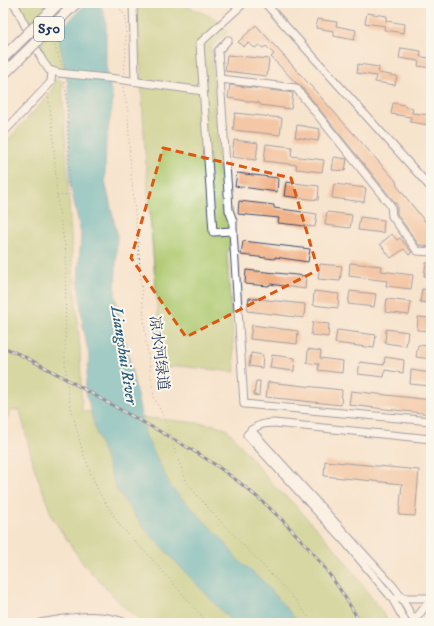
<svg xmlns="http://www.w3.org/2000/svg" width="434" height="626" viewBox="0 0 434 626" font-family="'IM FELL DW Pica','Noto Serif SC',serif">
	<style>
		.green { fill: #adc86e; stroke: #647c66 }
		.water { fill: #3eaeba; stroke: #2c6e8c }
		.pier { fill: #f7e4cd }
		.building { fill: #efa676 }
		.lines { fill: none; stroke-linecap: round; stroke-linejoin: round }
		.minor-casing { stroke: #3c4a6f; stroke-width: 9 }
		.highway-casing { stroke: #3c4a6f; stroke-width: 12 }
		.path { stroke: #3c4a6f; stroke-width: 1; stroke-dasharray: 1 3; stroke-linecap: butt }
		.minor { stroke: #fff; stroke-width: 7 }
		.highway { stroke: #fff; stroke-width: 10 }
		.rail-casing { stroke: #1b2f5e; stroke-width: 3 }
		.rail { stroke: #fbf7ec; stroke-width: 1.5; stroke-dasharray: 4.5; stroke-linecap: butt }
		.minor-bridge-casing { stroke: #3c4a6f; stroke-width: 9; stroke-linecap: butt }
		.highway-bridge-casing { stroke: #3c4a6f; stroke-width: 12; stroke-linecap: butt }
		.minor-bridge { stroke: #fff; stroke-width: 7 }
		.highway-bridge { stroke: #fff; stroke-width: 10 }
		.marked { fill: none; stroke: #de5710; stroke-width: 3; stroke-dasharray: 8 5; stroke-linejoin: round }
		.labels { text-anchor: middle; dominant-baseline: central; stroke-width: 4; stroke-linejoin: round; paint-order: stroke }
		.shield { fill: #fbf7ec; stroke: #5e6b89; stroke-width: 1 }
		.shield-label { font-size: 14px; font-weight: bold; fill: #1b2f5e }
		.street-label { font-size: 15px; fill: #1b2f5e; stroke: #fbf7ec }
		.water-label { font-size: 16px; font-style: italic; fill: #275b7e; stroke: #fbf7ec }
	</style>
	<rect width="100%" height="100%" fill="#fbf7ec"/>
	<filter id="ink" filterUnits="userSpaceOnUse"><feTurbulence type="fractalNoise" baseFrequency=".025" numOctaves="2"/><feDisplacementMap in="SourceGraphic" scale="8" xChannelSelector="R" yChannelSelector="G"/><feConvolveMatrix kernelMatrix="1 2 1 2 8 2 1 2 1" color-interpolation-filters="sRGB"/></filter>
	<filter id="wash" filterUnits="userSpaceOnUse"><feTurbulence type="fractalNoise" baseFrequency=".012" numOctaves="4" result="noise"/><feDisplacementMap in="SourceGraphic" scale="16" xChannelSelector="R" yChannelSelector="G"/><feGaussianBlur stdDeviation="0.9" result="paint"/><feColorMatrix in="noise" values="0 0 0 0 0 0 0 0 0 0 0 0 0 0 0 0 0 1.4 0 .05"/><feComposite in="paint" operator="in"/></filter>
	<g filter="url(#wash)">
		<rect width="100%" height="100%" fill="#f7e4cd"/>
		<g class="green">
			<polygon points="18,3 43,3 58,34 65,69 52,68 46,62"/>
			<polygon points="137,3 180,3 218,20 228,32 211,47 222,213 228,218 230,248 227,253 235,372 177,366 162,370 145,151"/>
			<polygon points="56,79 62,81 73,269 80,348 82,411 216,425 228,430 274,486 294,504 339,553 390,623 144,623 126,609 84,565 53,519 34,467 20,410 11,411 3,426 3,145 51,93"/>
		</g>
		<polygon class="water" points="43,3 100,3 106,20 106,66 113,101 106,142 105,181 117,234 115,294 146,436 171,487 221,538 238,560 264,582 299,623 233,623 144,528 117,491 96,432 85,389 89,356 83,327 78,280 81,234 70,184 68,85 58,34"/>
		<polygon class="pier" points="50,3 86,3 56,33 44,10"/>
		<g id="blocks">
			<g class="building">
				<polygon points="367,13 387,16 386,21 405,24 404,33 384,30 385,26 365,23"/>
				<polygon points="317,19 337,22 336,26 356,30 354,40 334,36 334,31 316,28"/>
				<polygon points="256,25 396,181 397,186 431,229 431,247 419,245 397,214 397,205 300,85 296,83 271,57 274,54 266,46 263,48 259,45 255,48 248,43 243,47 238,42"/>
				<polygon points="401,48 421,51 420,57 431,58 431,68 418,66 419,61 399,58"/>
				<polygon points="227,55 269,59 267,76 225,71"/>
				<polygon points="358,64 379,67 378,73 397,76 395,85 375,82 376,76 357,73"/>
				<polygon points="230,85 293,93 291,109 260,105 260,103 228,98"/>
				<polygon points="393,103 405,105 405,107 413,108 412,113 431,115 430,125 410,122 411,117 391,114"/>
				<polygon points="235,113 282,118 280,135 233,130"/>
				<polygon points="297,125 320,129 318,141 295,137"/>
				<polygon points="234,140 258,143 256,160 232,157"/>
				<polygon points="266,144 292,147 291,156 324,160 322,172 296,169 297,165 264,161"/>
				<polygon points="334,157 347,159 345,171 332,170"/>
				<polygon points="237,173 278,178 277,192 235,186"/>
				<polygon points="286,182 319,186 318,200 284,196"/>
				<polygon points="334,184 366,188 364,202 332,198"/>
				<polygon points="239,201 274,205 274,208 317,214 315,227 278,223 279,218 238,214"/>
				<polygon points="327,212 352,215 350,228 325,225"/>
				<polygon points="360,217 384,220 383,233 358,230"/>
				<polygon points="392,234 397,240 400,238 412,252 409,255 404,249 391,258 380,244"/>
				<polygon points="243,241 310,249 308,262 275,257 275,259 241,255"/>
				<polygon points="350,263 382,266 381,271 413,275 411,289 386,286 387,281 349,276"/>
				<polygon points="426,263 431,263 431,277 424,276"/>
				<polygon points="320,264 342,266 340,281 318,279"/>
				<polygon points="246,270 306,276 305,289 270,284 269,286 245,284"/>
				<polygon points="422,289 431,290 431,303 420,302"/>
				<polygon points="314,291 339,294 338,308 313,305"/>
				<polygon points="350,291 376,294 374,307 348,304"/>
				<polygon points="249,298 305,304 304,318 247,311"/>
				<polygon points="387,299 411,302 409,315 385,312"/>
				<polygon points="418,317 431,318 431,331 417,330"/>
				<polygon points="313,322 329,324 328,337 311,335"/>
				<polygon points="252,325 298,331 297,344 250,339"/>
				<polygon points="386,329 408,332 406,346 385,343"/>
				<polygon points="337,330 376,335 374,348 335,343"/>
				<polygon points="418,345 431,346 431,359 416,357"/>
				<polygon points="308,349 321,351 320,358 343,361 342,373 318,370 319,364 307,363"/>
				<polygon points="251,353 263,355 262,368 249,366"/>
				<polygon points="272,355 295,358 294,371 270,368"/>
				<polygon points="385,357 404,360 403,373 385,370 384,377 358,374 360,362 384,365"/>
				<polygon points="411,370 431,373 431,386 410,384"/>
				<polygon points="256,381 260,381 259,396 254,395"/>
				<polygon points="268,382 342,390 341,405 266,397"/>
				<polygon points="351,391 431,400 431,414 349,405"/>
				<polygon points="325,461 419,470 415,516 399,515 402,484 324,476"/>
			</g>
		</g>
	</g>
	<g filter="url(#ink)">
		<use href="#blocks" fill-opacity="0" stroke="#3c4a6f" stroke-width="1"/>
		<g class="lines">
			<g class="minor-casing">
				<g id="minor">
					<polyline points="13,3 16,7 42,60 49,70 59,73"/>
					<polyline points="133,3 135,81"/>
					<polyline points="244,3 200,43 213,232 233,231 244,404 431,421"/>
					<polyline points="265,3 431,188"/>
					<polyline points="228,40 218,51 228,193 229,210 233,221 233,231"/>
					<polyline points="117,79 203,91"/>
					<polyline points="220,79 296,88 391,206 392,216 417,251 431,252"/>
					<polyline points="3,133 51,82 52,71"/>
					<polyline points="251,430 392,585 402,598 415,623"/>
					<polyline points="398,598 431,598"/>
					<polyline points="414,621 431,599"/>
					<path d="M40,623C70,618 97,611 126,623"/>
					<path d="M406,623L392,598L347,544L247,435C254,426 262,423 274,423L431,439"/>
				</g>
			</g>
			<g class="highway-casing">
				<g id="highway">
					<polyline points="3,58 17,44"/>
					<polyline points="3,75 22,56"/>
				</g>
			</g>
			<g class="path">
				<polyline points="37,3 42,9"/>
				<polyline points="116,3 126,17 126,51 124,74"/>
				<polyline points="52,38 62,67"/>
				<polyline points="123,87 128,112 130,161 138,244 146,342 154,397 168,426 175,451 187,483 209,509 291,595 313,623"/>
				<polyline points="48,94 53,131 57,198 66,253 65,364 69,400 83,453 98,491 121,527 151,558 208,623"/>
				<polyline points="57,196 70,194 67,100 64,81"/>
			</g>
			<use href="#minor" class="minor"/>
			<use href="#highway" class="highway"/>
			<g class="rail-casing">
				<path id="rail" d="M3,347C41,363 76,385 112,405C147,425 184,443 217,466C275,506 327,561 360,623"/>
			</g>
			<use href="#rail" class="rail"/>
			<g class="minor-bridge-casing">
				<polyline id="minor-bridge" points="59,73 117,79"/>
			</g>
			<g class="highway-bridge-casing">
				<g id="highway-bridge">
					<polyline points="17,44 59,3"/>
					<polyline points="22,56 76,3"/>
				</g>
			</g>
			<use href="#minor-bridge" class="minor-bridge"/>
			<use href="#highway-bridge" class="highway-bridge"/>
		</g>
	</g>
	<path d="M0 0H434V626H0ZM163,148L291,178L318,270L186,337L131,258Z" fill="#f7e4cd" fill-opacity=".55" fill-rule="evenodd"/>
	<path class="marked" d="M163,148L291,178L318,270L186,337L131,258Z"/>
	<g class="labels">
		<rect class="shield" x="34" y="17" width="30" height="24" rx="3"/>
		<g class="shield-label">
			<text x="49" y="29">S50</text>
		</g>
		<g class="street-label">
			<text transform="translate(159 353) rotate(83)">凉水河绿道</text>
		</g>
		<g class="water-label">
			<text transform="translate(124 355) rotate(81)">Liangshui River</text>
		</g>
	</g>
	<rect width="434" height="626" fill="none" stroke="#fbf7ec" stroke-width="16"/>
</svg>
